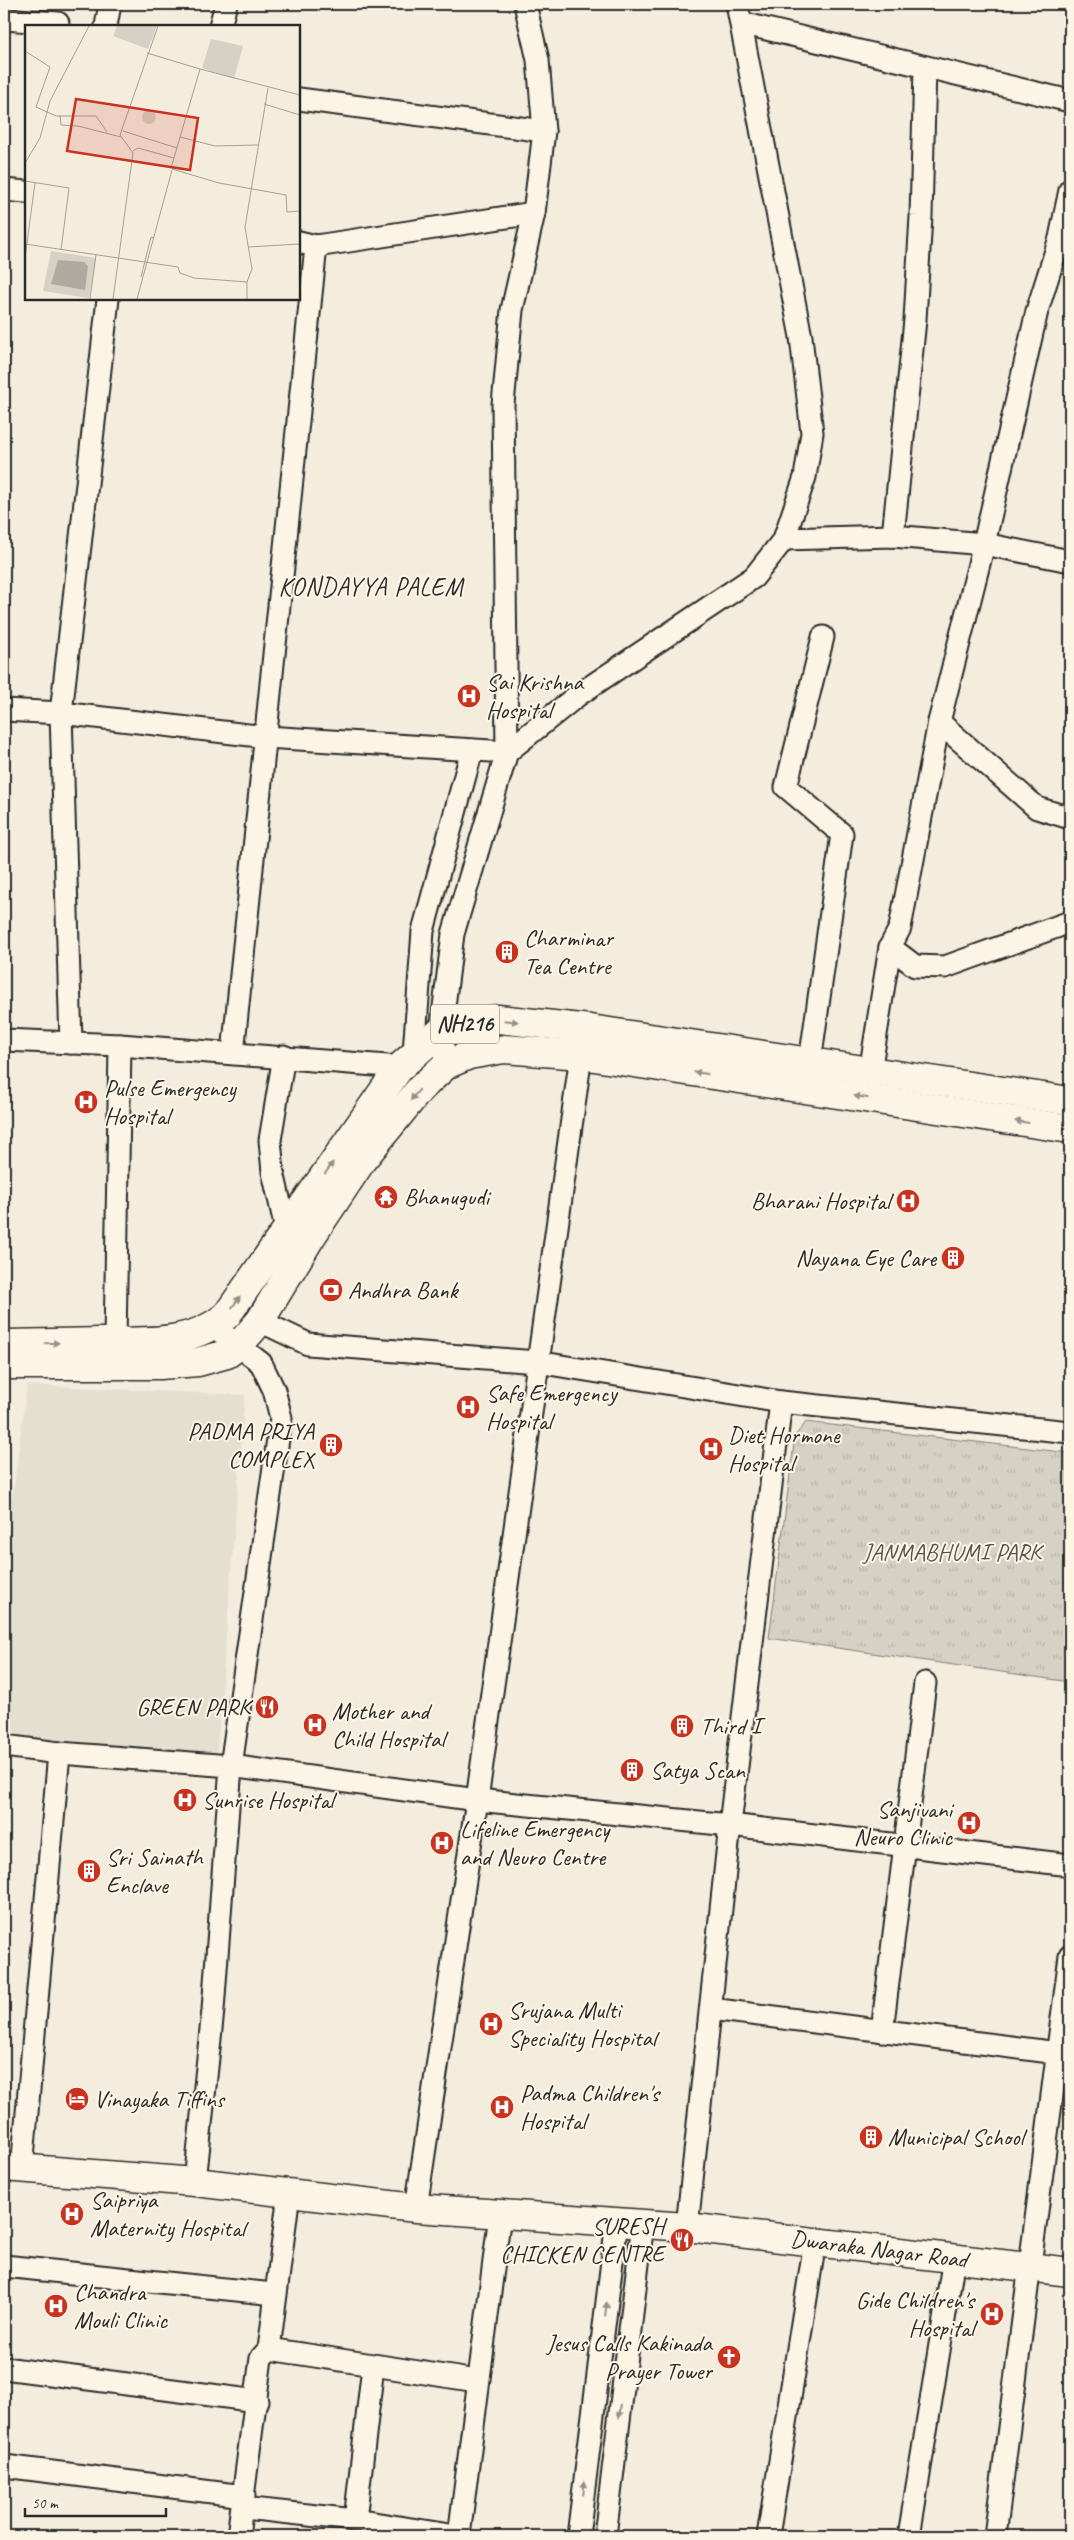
<svg xmlns="http://www.w3.org/2000/svg" width="1074" height="2540" viewBox="0 0 1074 2540" font-family="Caveat,sans-serif">
	<style>
		.built { fill: #e5dfd0 }
		.park { fill: url(#park-tufts); stroke: #807e78 }
		.lines { fill: none; stroke-linecap: round; stroke-linejoin: round }
		.minor-casing { stroke: #2b2b2b; stroke-width: 25 }
		.major-casing { stroke: #2b2b2b; stroke-width: 31 }
		.highway-casing { stroke: #2b2b2b; stroke-width: 31 }
		.minor { stroke: #fcf5e5; stroke-width: 21 }
		.major { stroke: #fcf5e5; stroke-width: 28 }
		.highway { stroke: #fcf5e5; stroke-width: 28 }
		.oneway { fill: #949088 }
		.labels { text-anchor: middle; dominant-baseline: central; stroke-width: 4; stroke-linejoin: round; paint-order: stroke }
		.shield { fill: #fcf5e5; stroke: #6a6863; stroke-width: 1 }
		.shield-label { font-size: 22px; font-weight: bold; fill: #2b2b2b }
		.poi-label { font-size: 24px; fill: #2b2b2b; stroke: #fcf5e5; text-anchor: start }
		.park-label { font-size: 24px; fill: #565451; stroke: #fcf5e5 }
		.street-label { font-size: 24px; fill: #2b2b2b; stroke: #fcf5e5 }
		.neighbourhood-label { font-size: 25px; letter-spacing: 1px; fill: #2b2b2b; stroke: #fcf5e5 }
		.inset-road { fill: none; stroke: #a49f96; stroke-width: 1 }
		.view { fill: #c8321e; fill-opacity: 0.15; stroke: #c8321e; stroke-width: 2.5 }
		.inset-edge { fill: none; stroke: #2b2b2b; stroke-width: 2.5 }
	</style>
	<defs>
		<pattern id="park-tufts" width="24" height="20" patternUnits="userSpaceOnUse" patternTransform="scale(1.25)"><rect width="24" height="20" fill="#d6d1c4"/><path d="M3 7l-1-3M5 7V3M7 7l1-3M15 17l-1-3M17 17v-4M19 17l1-3" fill="none" stroke="#b8b4a9"/></pattern>
	</defs>
	<rect width="100%" height="100%" fill="#f4edde"/>
	<filter id="ink" filterUnits="userSpaceOnUse"><feTurbulence type="fractalNoise" baseFrequency=".02" numOctaves="2"/><feDisplacementMap in="SourceGraphic" scale="10" xChannelSelector="R" yChannelSelector="G"/><feConvolveMatrix kernelMatrix="1 2 1 2 8 2 1 2 1" color-interpolation-filters="sRGB"/></filter>
	<g filter="url(#ink)">
		<polygon class="built" points="27,1385 245,1395 217,1753 4,1736 4,1563"/>
		<polygon class="park" points="806,1422 1070,1453 1070,1682 769,1638 795,1436"/>
		<g class="lines">
			<g class="minor-casing">
				<g id="minor">
					<polyline points="4,19 58,23"/>
					<polyline points="741,23 1070,101"/>
					<polyline points="106,26 110,4"/>
					<polyline points="220,26 226,4"/>
					<polyline points="299,99 544,131"/>
					<polyline points="4,190 26,192"/>
					<polyline points="1070,190 1060,238 1037,311 984,544 939,722 900,928 890,947 915,966 945,967 1070,922"/>
					<polyline points="299,242 316,246 534,213"/>
					<polyline points="893,536 915,320 921,216 925,68"/>
					<polyline points="784,539 893,536 984,544 1070,561"/>
					<polyline points="4,710 61,713 266,737 507,752 578,695 754,577 784,539 805,477 812,433 801,337 737,4"/>
					<polyline points="939,722 1037,808 1070,818"/>
					<polyline points="4,1040 120,1045 400,1067"/>
					<polyline points="71,1043 61,713 108,299"/>
					<polyline points="414,1052 423,931 472,750"/>
					<polyline points="233,1053 316,246"/>
					<polyline points="284,1056 270,1140 273,1172 286,1229"/>
					<polyline points="810,1062 842,834 786,787 823,637"/>
					<polyline points="446,1065 441,1031 453,934 507,752 503,404 512,310 534,213 544,131 538,60 525,4"/>
					<polyline points="870,1072 890,947"/>
					<polyline points="260,1321 308,1344 537,1362 781,1402 1070,1432"/>
					<polyline points="115,1342 120,1045"/>
					<polyline points="4,1746 59,1753 231,1766 477,1800 730,1825 1070,1865"/>
					<polyline points="711,2009 1058,2053"/>
					<polyline points="882,2031 925,1683"/>
					<polyline points="22,2169 59,1753"/>
					<polyline points="195,2182 213,2010 231,1766 281,1418 274,1390 261,1363 214,1327"/>
					<polyline points="416,2208 477,1800 581,1055"/>
					<polyline points="687,2227 730,1825 781,1402"/>
					<polyline points="4,2266 274,2294"/>
					<polyline points="269,2349 477,2381"/>
					<polyline points="4,2368 257,2401"/>
					<polyline points="4,2466 244,2496"/>
					<polyline points="243,2508 355,2520 456,2536"/>
					<polyline points="355,2520 373,2366"/>
					<polyline points="238,2536 261,2358 269,2349 289,2193"/>
					<polyline points="459,2536 500,2214"/>
					<polyline points="578,2536 617,2221"/>
					<polyline points="605,2536 643,2223"/>
					<polyline points="768,2536 815,2242"/>
					<polyline points="909,2536 954,2258"/>
					<polyline points="995,2536 1070,1956"/>
				</g>
			</g>
			<g class="major-casing">
				<polyline id="major" points="4,2167 195,2182 416,2208 687,2227 1070,2272"/>
			</g>
			<g class="highway-casing">
				<g id="highway">
					<path d="M4,1344C36,1343 68,1343 100,1342C144,1341 192,1346 227,1315L400,1067L441,1031L463,1024L498,1019L590,1029L1070,1101"/>
					<polyline points="4,1365 160,1365 198,1362 227,1354 239,1345 260,1321 311,1237 363,1159 420,1089 446,1065 469,1055 504,1049 581,1055 1070,1129"/>
				</g>
			</g>
			<use href="#minor" class="minor"/>
			<use href="#major" class="major"/>
			<use href="#highway" class="highway"/>
		</g>
		<defs><path id="oneway-solid" d="M-6-.8H1V-3.2L6.5 0L1 3.2V.8H-6Z" transform="scale(1.25)"/></defs>
		<g class="oneway">
			<use href="#oneway-solid" transform="translate(511 1021) rotate(6)"/>
			<use href="#oneway-solid" transform="translate(701 1073) rotate(-171)"/>
			<use href="#oneway-solid" transform="translate(415 1095) rotate(129)"/>
			<use href="#oneway-solid" transform="translate(861 1097) rotate(-171)"/>
			<use href="#oneway-solid" transform="translate(1022 1122) rotate(-172)"/>
			<use href="#oneway-solid" transform="translate(329 1168) rotate(-55)"/>
			<use href="#oneway-solid" transform="translate(236 1302) rotate(-55)"/>
			<use href="#oneway-solid" transform="translate(52 1343) rotate(-1)"/>
			<use href="#oneway-solid" transform="translate(606 2309) rotate(-83)"/>
			<use href="#oneway-solid" transform="translate(620 2411) rotate(97)"/>
			<use href="#oneway-solid" transform="translate(584 2488) rotate(-83)"/>
		</g>
	</g>
	<defs>
		<g id="hospital-disc" transform="scale(1.25)"><circle r="9.5" fill="#c8321e" stroke="#fcf5e5"/><path d="M-5-5h3v3.5h4V-5h3V5h-3V1.5h-4V5h-3Z" fill="#fff"/></g>
		<g id="building-disc" transform="scale(1.25)"><circle r="9.5" fill="#c8321e" stroke="#fcf5e5"/><path d="M-4-6H4V6H1V3H-1V6H-4ZM-2.5-4.3h1.7v1.8h-1.7ZM.8-4.3h1.7v1.8H.8ZM-2.5-1h1.7V.8h-1.7ZM.8-1h1.7V.8H.8Z" fill="#fff"/></g>
		<g id="temple-disc" transform="scale(1.25)"><circle r="9.5" fill="#c8321e" stroke="#fcf5e5"/><path d="M0-6L5-2H3V0L6.5 2.5H4V6H1.5V3h-3V6H-4V2.5H-6.5L-3 0V-2H-5Z" fill="#fff"/></g>
		<g id="bank-disc" transform="scale(1.25)"><circle r="9.5" fill="#c8321e" stroke="#fcf5e5"/><path d="M-6-4H6V4H-6ZM0-2.3a2.3 2.3 0 1 0 0 4.6a2.3 2.3 0 1 0 0-4.6Z" fill="#fff"/></g>
		<g id="restaurant-disc" transform="scale(1.25)"><circle r="9.5" fill="#c8321e" stroke="#fcf5e5"/><path d="M-5-6h1v4h1v-4h1v4h1v-4h1v5L-1.5 .5V6h-2V.5L-5-1ZM5-6V6H3V1.5H1.5Q1.5-4 5-6Z" fill="#fff"/></g>
		<g id="hotel-disc" transform="scale(1.25)"><circle r="9.5" fill="#c8321e" stroke="#fcf5e5"/><path d="M-6-4.5h1.5V1H6V5H4.5V3h-9V5H-6ZM-4 0a1.8 1.8 0 1 1 3.6 0ZM.5 0V-2.5h3Q6-2.5 6 0Z" fill="#fff"/></g>
		<g id="church-disc" transform="scale(1.25)"><circle r="9.5" fill="#c8321e" stroke="#fcf5e5"/><path d="M-1.2-6h2.4v3.5h3.3v2.4h-3.3V6h-2.4V-.1h-3.3v-2.4h3.3Z" fill="#fff"/></g>
	</defs>
	<g fill-rule="evenodd">
		<use href="#hospital-disc" x="469" y="696"/>
		<use href="#building-disc" x="507" y="952"/>
		<use href="#hospital-disc" x="86" y="1102"/>
		<use href="#temple-disc" x="386" y="1197"/>
		<use href="#hospital-disc" x="908" y="1201"/>
		<use href="#building-disc" x="953" y="1258"/>
		<use href="#bank-disc" x="331" y="1290"/>
		<use href="#hospital-disc" x="468" y="1407"/>
		<use href="#building-disc" x="331" y="1445"/>
		<use href="#hospital-disc" x="711" y="1449"/>
		<use href="#restaurant-disc" x="267" y="1707"/>
		<use href="#hospital-disc" x="315" y="1725"/>
		<use href="#building-disc" x="682" y="1726"/>
		<use href="#building-disc" x="632" y="1770"/>
		<use href="#hospital-disc" x="185" y="1800"/>
		<use href="#hospital-disc" x="969" y="1823"/>
		<use href="#hospital-disc" x="442" y="1843"/>
		<use href="#building-disc" x="89" y="1871"/>
		<use href="#hospital-disc" x="491" y="2024"/>
		<use href="#hotel-disc" x="77" y="2099"/>
		<use href="#hospital-disc" x="502" y="2107"/>
		<use href="#building-disc" x="871" y="2137"/>
		<use href="#hospital-disc" x="72" y="2214"/>
		<use href="#restaurant-disc" x="682" y="2240"/>
		<use href="#hospital-disc" x="56" y="2306"/>
		<use href="#hospital-disc" x="992" y="2314"/>
		<use href="#church-disc" x="729" y="2357"/>
	</g>
	<g class="labels">
		<rect class="shield" x="431" y="1004.5" width="68" height="39" rx="4"/>
		<g class="shield-label">
			<text x="465" y="1024">NH216</text>
		</g>
		<g class="poi-label">
			<text x="486" y="682">Sai Krishna<tspan x="486" dy="28">Hospital</tspan></text>
			<text x="524" y="938">Charminar<tspan x="524" dy="28">Tea Centre</tspan></text>
			<text x="104" y="1088">Pulse Emergency<tspan x="104" dy="28">Hospital</tspan></text>
			<text x="404" y="1197">Bhanugudi</text>
			<text x="890" y="1201" text-anchor="end">Bharani Hospital</text>
			<text x="936" y="1258" text-anchor="end">Nayana Eye Care</text>
			<text x="348" y="1290">Andhra Bank</text>
			<text x="486" y="1393">Safe Emergency<tspan x="486" dy="28">Hospital</tspan></text>
			<text x="314" y="1431" text-anchor="end">PADMA PRIYA<tspan x="314" dy="28">COMPLEX</tspan></text>
			<text x="728" y="1435">Diet Hormone<tspan x="728" dy="28">Hospital</tspan></text>
			<text x="250" y="1707" text-anchor="end">GREEN PARK</text>
			<text x="332" y="1711">Mother and<tspan x="332" dy="28">Child Hospital</tspan></text>
			<text x="700" y="1726">Third I</text>
			<text x="650" y="1770">Satya Scan</text>
			<text x="202" y="1800">Sunrise Hospital</text>
			<text x="952" y="1809" text-anchor="end">Sanjivani<tspan x="952" dy="28">Neuro Clinic</tspan></text>
			<text x="460" y="1829">Lifeline Emergency<tspan x="460" dy="28">and Neuro Centre</tspan></text>
			<text x="106" y="1857">Sri Sainath<tspan x="106" dy="28">Enclave</tspan></text>
			<text x="508" y="2010">Srujana Multi<tspan x="508" dy="28">Speciality Hospital</tspan></text>
			<text x="520" y="2093">Padma Children's<tspan x="520" dy="28">Hospital</tspan></text>
			<text x="94" y="2099">Vinayaka Tiffins</text>
			<text x="888" y="2137">Municipal School</text>
			<text x="90" y="2200">Saipriya<tspan x="90" dy="28">Maternity Hospital</tspan></text>
			<text x="664" y="2226" text-anchor="end">SURESH<tspan x="664" dy="28">CHICKEN CENTRE</tspan></text>
			<text x="74" y="2292">Chandra<tspan x="74" dy="28">Mouli Clinic</tspan></text>
			<text x="974" y="2300" text-anchor="end">Gide Children's<tspan x="974" dy="28">Hospital</tspan></text>
			<text x="712" y="2343" text-anchor="end">Jesus Calls Kakinada<tspan x="712" dy="28">Prayer Tower</tspan></text>
		</g>
		<g class="park-label">
			<text x="952" y="1552">JANMABHUMI PARK</text>
		</g>
		<g class="street-label">
			<text transform="translate(879 2249) rotate(7)">Dwaraka Nagar Road</text>
		</g>
		<g class="neighbourhood-label">
			<text x="371" y="587">KONDAYYA PALEM</text>
		</g>
	</g>
	<g transform="translate(25 25)">
		<rect width="275" height="275" fill="#f4edde"/>
		<path d="M92,1H132L123,24L88,11Z" fill="#d6d1c4"/>
		<path d="M186,14L218,21L209,54L177,43ZM117 92a7 7 0 1 1 14 0a7 7 0 1 1-14 0ZM26,226L71,233L64,273L18,266Z" fill="#d6d1c4"/>
		<path d="M33,235L59,237L63,241L60,265L26,259Z" fill="#afaaa0"/>
		<path class="inset-road" d="M0,26L25,42L11,82L31,91H71L82,107M122,28L175,44L146,143M175,44L275,70M239,79L275,90M35,90L36,100L53,101L96,112M98,106L152,123M155,112L190,121L233,120M108,126L113,123L149,133M0,138L15,113L25,76L64,1M147,144L194,158L261,170M0,156L44,163L36,225M261,170L262,187L275,186M0,219L153,242L155,248L169,253L222,257M223,222L275,219M0,233L10,158M116,252L126,212L129,213M65,274L71,230M88,274L108,128L95,110L133,1M112,274L147,145M222,274V257L227,244L220,202L243,63"/>
		<path class="view" d="M51,74L173,93L165,145L42,126Z"/>
		<rect width="275" height="275" class="inset-edge"/>
	</g>
	<rect width="1074" height="2540" fill="none" stroke="#fcf5e5" stroke-width="20"/>
	<rect x="10" y="10" width="1054" height="2520" fill="none" stroke="#2b2b2b" stroke-width="2" filter="url(#ink)"/>
	<path d="M25 2508v8h141v-8" fill="none" stroke="#2b2b2b" stroke-width="2.5"/>
	<text x="32" y="2508" font-size="15" fill="#2b2b2b" stroke="#fcf5e5" stroke-width="4" paint-order="stroke">50 m</text>
</svg>
